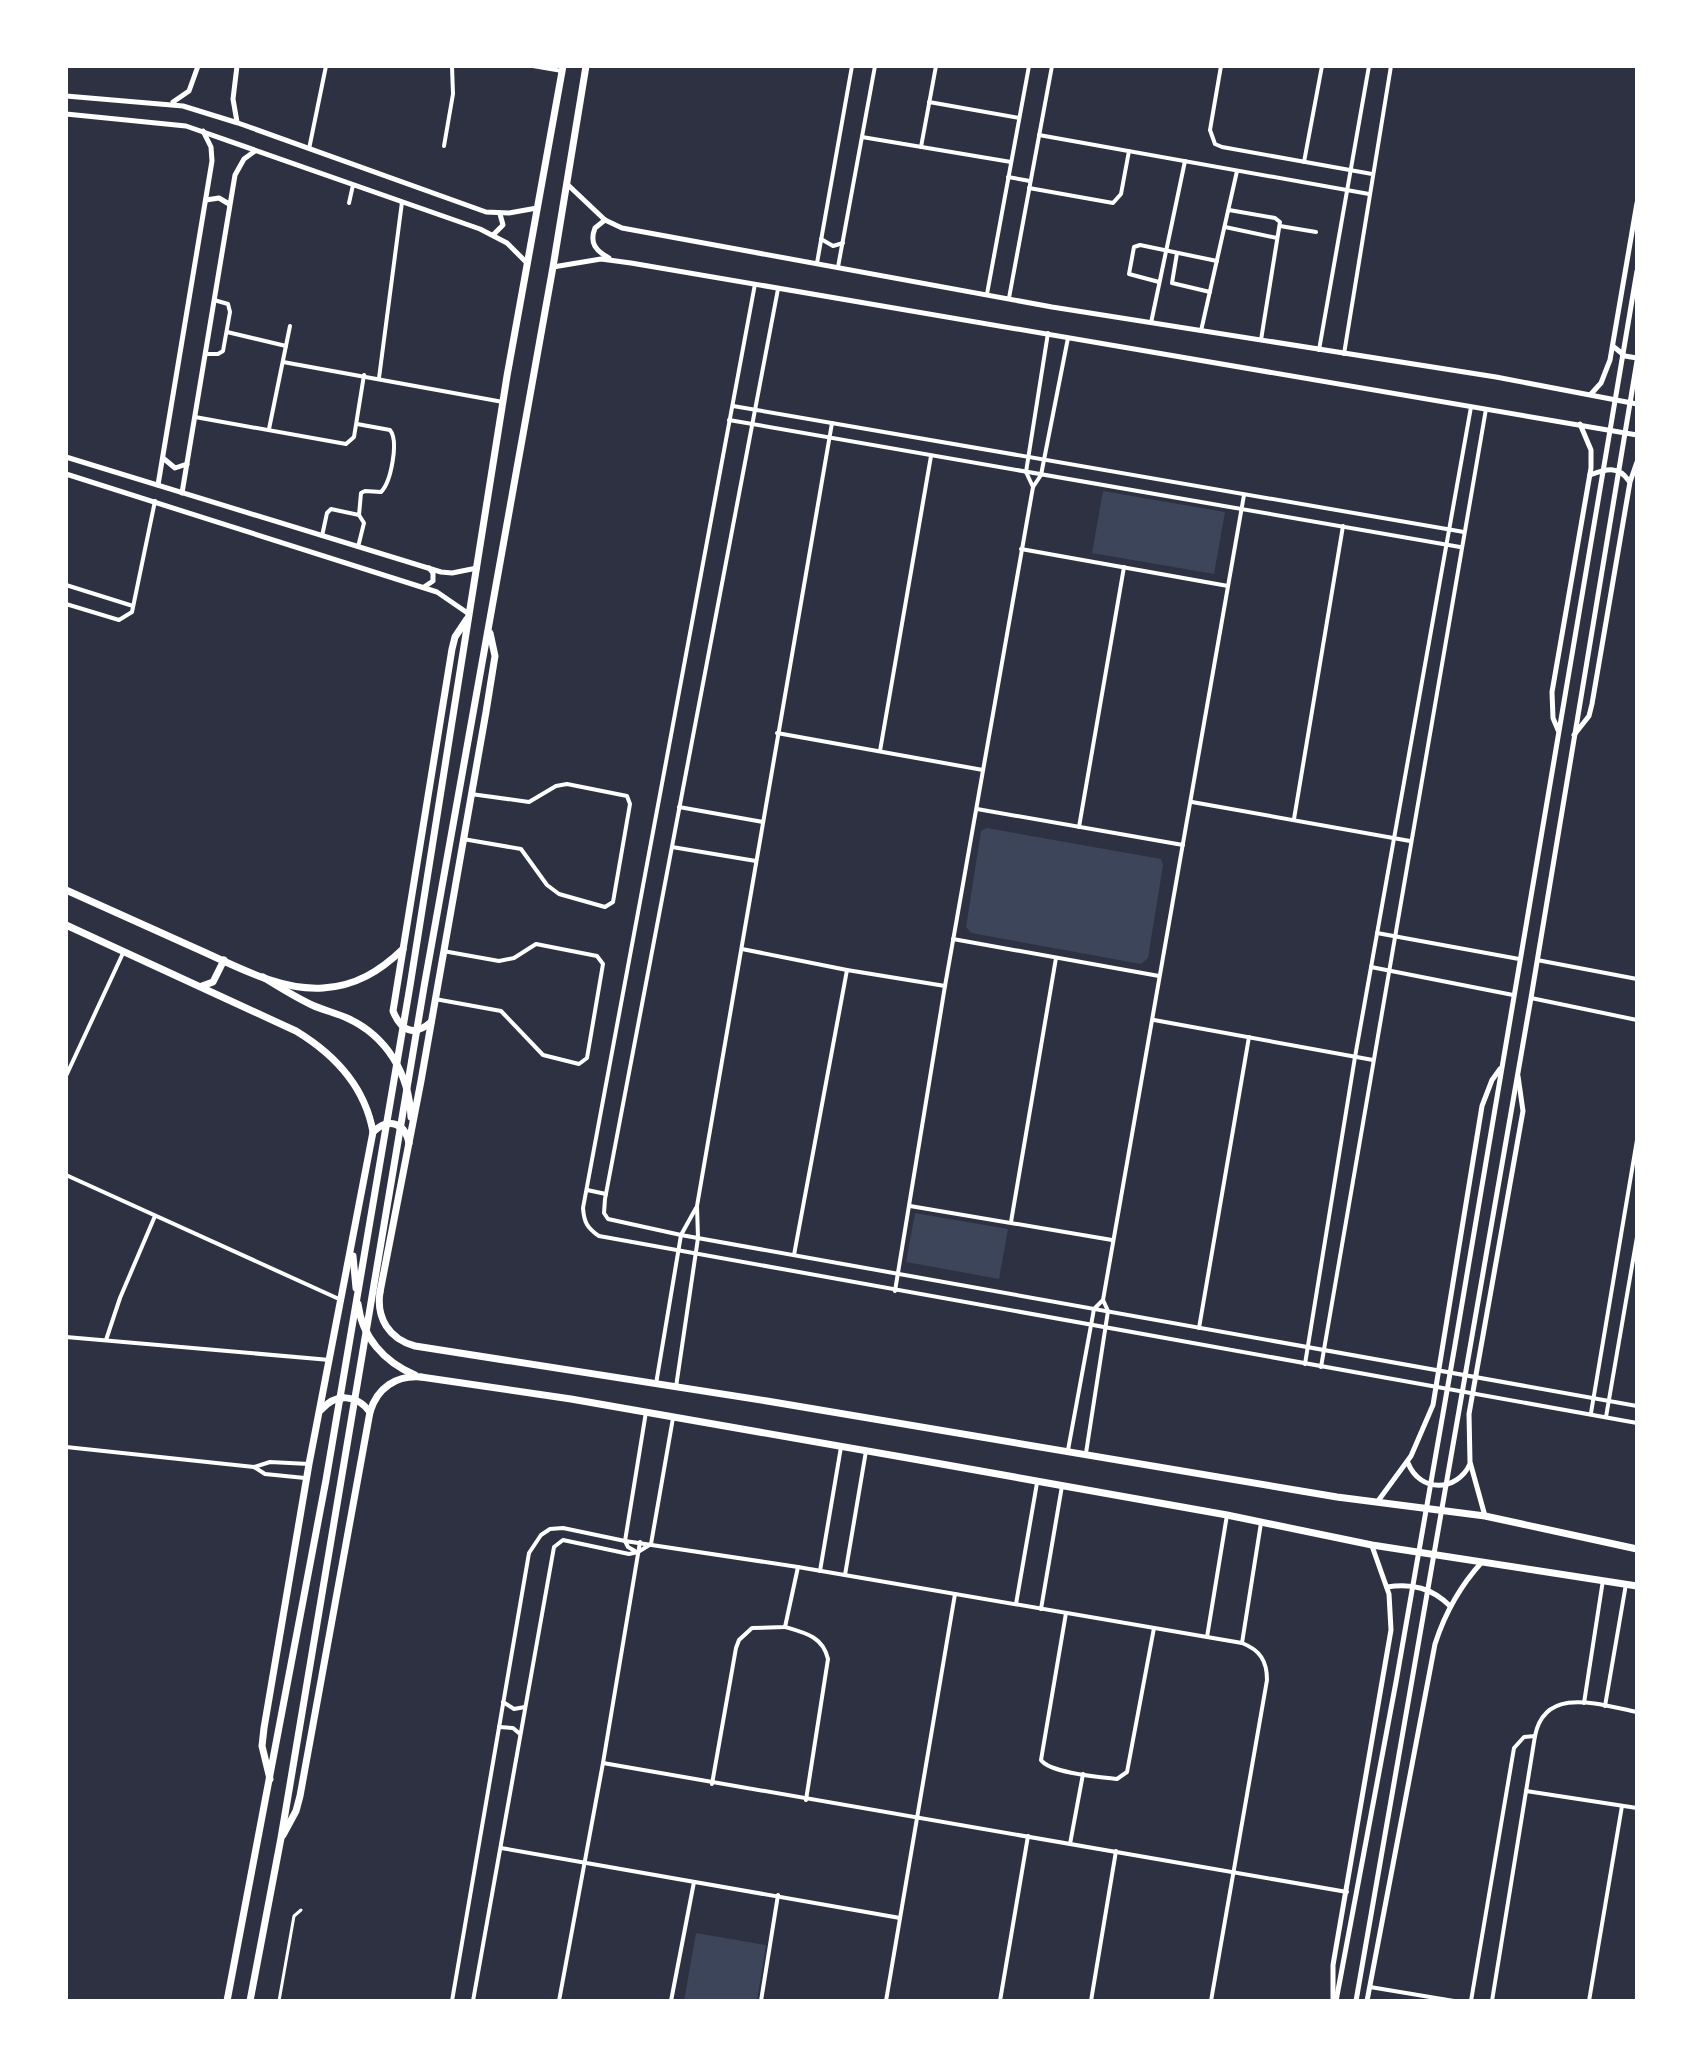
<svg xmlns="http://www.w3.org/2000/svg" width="1703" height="2067" viewBox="0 0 1703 2067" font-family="'Work Sans',sans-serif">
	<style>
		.green { fill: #3c4559 }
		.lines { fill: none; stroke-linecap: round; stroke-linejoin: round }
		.pedestrian { stroke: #fff; stroke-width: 3 }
		.minor { stroke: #fff; stroke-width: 4 }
		.tertiary { stroke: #fff; stroke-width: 5 }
		.primary { stroke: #fff; stroke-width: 7 }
		.trunk { stroke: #fff; stroke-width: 7 }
	</style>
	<rect width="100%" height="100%" fill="#2d3142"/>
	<g class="green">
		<polygon points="1103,491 1225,512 1214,574 1092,553"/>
		<polygon points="987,828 1161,859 1163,865 1148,958 1141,964 971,933 966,927 981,831"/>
		<polygon points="915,1213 1008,1229 999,1279 906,1262"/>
		<polygon points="696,1933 766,1945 757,2001 684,2001"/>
	</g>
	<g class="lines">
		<polyline class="pedestrian" points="279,2001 294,1916 301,1910"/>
		<g class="minor">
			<polyline points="533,66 562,71"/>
			<polyline points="1221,66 1210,130 1215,144 1222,147 1372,174"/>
			<polyline points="929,102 1019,118"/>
			<polyline points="1039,135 1369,194"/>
			<polyline points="862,137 1011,162"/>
			<polyline points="444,146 453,94 452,66"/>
			<polyline points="921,147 936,66"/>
			<polyline points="309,149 326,66"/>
			<polyline points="1304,162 1322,66"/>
			<polyline points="1008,177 1030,181"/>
			<polyline points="1029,188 1113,203 1121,194 1129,151"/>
			<polyline points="349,203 353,185"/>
			<polyline points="1229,210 1275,218 1280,222 1261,340"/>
			<polyline points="1280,226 1316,232"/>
			<polyline points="1225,227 1277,238"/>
			<polyline points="821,239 833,246 843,243"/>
			<polyline points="1177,253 1172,283 1210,292"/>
			<polyline points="817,263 852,66"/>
			<polyline points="838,267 875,66"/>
			<polyline points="1159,282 1129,274 1134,247 1140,245 1217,261"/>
			<path d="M755,284L583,1208C584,1222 587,1228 599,1236L1637,1423"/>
			<polyline points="778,289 605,1199 604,1213 608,1219 681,1235 1637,1406"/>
			<polyline points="987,294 1029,66"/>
			<polyline points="1009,298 1052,66"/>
			<polyline points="1151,323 1185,161"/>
			<polyline points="1201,331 1237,171"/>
			<polyline points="227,332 286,346"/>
			<polyline points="1319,350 1369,66"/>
			<polyline points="205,354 218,354 223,351 230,312 228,304 214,300"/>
			<polyline points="1344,354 1391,66"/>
			<polyline points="283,362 503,402"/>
			<polyline points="379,378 402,202"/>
			<polyline points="733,406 1464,532"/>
			<polyline points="195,417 346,444 354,437 364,375"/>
			<polyline points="729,420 1460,547"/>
			<path d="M357,424L390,430C399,441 391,482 381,492L365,491L361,493L359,515"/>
			<polyline points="269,429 290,326"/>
			<polyline points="1033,487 1026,472 1048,333"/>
			<polyline points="322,536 327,513 331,509 359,515 364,523 358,547"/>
			<polyline points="1021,549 1228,586"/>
			<polyline points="66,585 133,606"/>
			<polyline points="66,604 119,620 132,612 155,501"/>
			<polyline points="777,733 983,770"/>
			<polyline points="880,751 931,456"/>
			<polyline points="1192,802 1410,841"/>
			<polyline points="679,807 763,822"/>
			<polyline points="977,809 1183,845"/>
			<polyline points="1294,819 1343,526"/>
			<polyline points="1079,827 1124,567"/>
			<polyline points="463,839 521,849 547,885 559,894 605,907 613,902 630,804 627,796 567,784 556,786 529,802 471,794"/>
			<polyline points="672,847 756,861"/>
			<polyline points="1377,933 1519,959"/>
			<polyline points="953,939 1159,976"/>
			<polyline points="742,949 847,970 945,986"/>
			<polyline points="1537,960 1637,979"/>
			<polyline points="1371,967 1513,995"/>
			<polyline points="1531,998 1637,1020"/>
			<polyline points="435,999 501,1011 543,1055 579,1064 587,1058 603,964 597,956 536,944 514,958 499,961 443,951"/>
			<polyline points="1154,1020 1373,1060"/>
			<polyline points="66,1076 124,951"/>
			<polyline points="66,1175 339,1299"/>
			<polyline points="587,1190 606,1194"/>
			<polyline points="910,1206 1112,1240"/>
			<polyline points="1011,1222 1056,958"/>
			<polyline points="794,1255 847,970"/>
			<polyline points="895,1291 945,986 1033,487 1041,475 1068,338"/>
			<polyline points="1199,1328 1249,1037"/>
			<polyline points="66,1337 330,1360"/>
			<polyline points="106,1340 120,1298 155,1216"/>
			<polyline points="1305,1364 1355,1057 1471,407"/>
			<polyline points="1321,1367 1486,409"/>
			<polyline points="656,1384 681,1235 696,1208"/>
			<polyline points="676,1387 698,1238 697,1206 832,423"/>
			<polyline points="1591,1413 1637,1140"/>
			<polyline points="1606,1417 1637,1237"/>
			<polyline points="66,1447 254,1467 270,1462 309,1464"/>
			<polyline points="1068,1450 1094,1309 1103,1300 1244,495"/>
			<polyline points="1086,1453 1108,1311 1103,1300"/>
			<polyline points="254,1467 265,1474 305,1478"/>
			<polyline points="651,1544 673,1418"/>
			<polyline points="635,1551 628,1547 625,1541 646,1412"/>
			<polyline points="820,1571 841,1447"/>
			<polyline points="845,1575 866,1451"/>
			<polyline points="1016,1604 1037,1483"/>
			<polyline points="1041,1609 1062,1486"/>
			<path d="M1066,1613L1041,1760C1050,1773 1100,1777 1117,1779L1127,1772L1154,1628"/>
			<path d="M785,1627C806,1633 823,1637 828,1659L806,1800"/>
			<polyline points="1207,1637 1227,1515"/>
			<polyline points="1242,1643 1261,1523"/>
			<polyline points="503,1702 514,1709 525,1707"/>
			<polyline points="1584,1703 1603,1580"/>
			<polyline points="1605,1706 1626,1584"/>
			<polyline points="499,1727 513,1728 520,1734"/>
			<polyline points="603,1763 1347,1892"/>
			<polyline points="712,1784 736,1648 739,1640 752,1628 785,1627 798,1567"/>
			<polyline points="1526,1791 1637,1808"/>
			<polyline points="1070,1844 1083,1774"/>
			<polyline points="501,1848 900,1918"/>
			<polyline points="1370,1987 1454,2001"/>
			<path d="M452,2001L529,1553L541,1535L550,1529L563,1528L625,1541L798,1567L1242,1643C1260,1650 1267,1661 1267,1680L1211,2001"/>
			<polyline points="473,2001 554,1547 563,1540 629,1554 638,1552 651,1544"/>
			<polyline points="559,2001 603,1763 640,1542"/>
			<polyline points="671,2001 694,1882"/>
			<polyline points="761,2001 778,1895"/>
			<polyline points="886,2001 955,1594"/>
			<polyline points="1000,2001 1028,1836"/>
			<polyline points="1091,2001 1116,1851"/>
			<polyline points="1471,2001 1514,1748 1524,1737 1535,1736"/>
			<path d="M1492,2001L1535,1736C1545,1685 1600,1705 1637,1712"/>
			<polyline points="1589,2001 1622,1806"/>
		</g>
		<g class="tertiary">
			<polyline points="237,66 233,99 237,122"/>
			<polyline points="66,96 183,106 238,123 486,212 509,213 537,208"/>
			<polyline points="173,102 189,91 198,66"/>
			<polyline points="66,114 186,126 480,229 507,243 527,263"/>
			<polyline points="567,184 605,220 622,228 1052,307 1496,377 1637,404"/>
			<polyline points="206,200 219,198 229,204"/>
			<path d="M605,220L595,228C589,243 596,251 609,258"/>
			<polyline points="493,235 503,225 500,214"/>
			<polyline points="553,267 601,259 631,263 1637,435"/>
			<polyline points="1614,347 1625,356 1637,358"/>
			<polyline points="1591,394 1601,383 1610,360 1637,203"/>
			<polyline points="66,457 441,572 452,573 477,568"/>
			<polyline points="163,458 175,468 187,464"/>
			<polyline points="66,474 437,592 469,614"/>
			<path d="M1590,475C1606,469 1618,465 1629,481"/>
			<polyline points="158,485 212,161 211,147 203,131"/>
			<polyline points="182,493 235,175 244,159 255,151"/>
			<polyline points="424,587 433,581 433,573 429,568"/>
			<polyline points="1558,730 1553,718 1552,692 1591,468 1591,450 1580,424"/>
			<polyline points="1574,735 1589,716 1592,704 1630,482 1637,462"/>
			<path d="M1408,1463C1420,1493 1457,1492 1470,1464"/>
			<polyline points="1378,1501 1411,1456 1433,1405 1482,1106 1492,1080 1500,1069"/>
			<polyline points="1485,1516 1470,1462 1469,1414 1523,1111 1518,1076"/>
			<path d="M1387,1587C1412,1583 1432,1588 1450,1606"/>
			<polyline points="1333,2001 1333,1965 1391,1630 1389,1594 1372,1546"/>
			<polyline points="1336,2001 1396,1682 1455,1345 1637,271"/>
			<polyline points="1356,2001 1531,998 1637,361"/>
			<path d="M1367,2001L1435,1644C1445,1613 1460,1586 1482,1562"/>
		</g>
		<g class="primary">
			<path d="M66,890C109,909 152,929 195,948C234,965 279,991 323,988C356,986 380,971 403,949"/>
			<path d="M66,925L296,1031C334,1054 365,1087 373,1132"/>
			<polyline points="202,986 213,982 224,960"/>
			<path d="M380,1292C376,1318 389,1339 415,1346L767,1401L1337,1497L1485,1516L1637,1549"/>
			<polyline points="421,1377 571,1399 919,1460 1227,1515 1372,1545 1637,1586"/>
		</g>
		<g class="trunk">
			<path d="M263,977C279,987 295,997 312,1005C323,1010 336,1013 347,1018C387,1036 409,1074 411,1117"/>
			<path d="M431,1022C414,1037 401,1031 393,1011L452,649L455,637L467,619"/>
			<polyline points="353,1256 356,1288"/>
			<polyline points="380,1292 421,1081 486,712 495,656 490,633"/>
			<path d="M358,1304C362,1337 384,1362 415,1375"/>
			<path d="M321,1410C336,1393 356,1394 370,1412"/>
			<path d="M270,1779L262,1746L264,1728L309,1464L373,1132C389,1117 405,1123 409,1143"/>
			<path d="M283,1835L296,1811L300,1796L370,1412C377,1388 396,1375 421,1377"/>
			<polyline points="227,2001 326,1480 410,986 507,376 563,66"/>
			<polyline points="250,2001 281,1838 424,987 553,267 586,66"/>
		</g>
	</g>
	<rect width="1703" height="2067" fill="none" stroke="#ffffff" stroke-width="136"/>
</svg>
